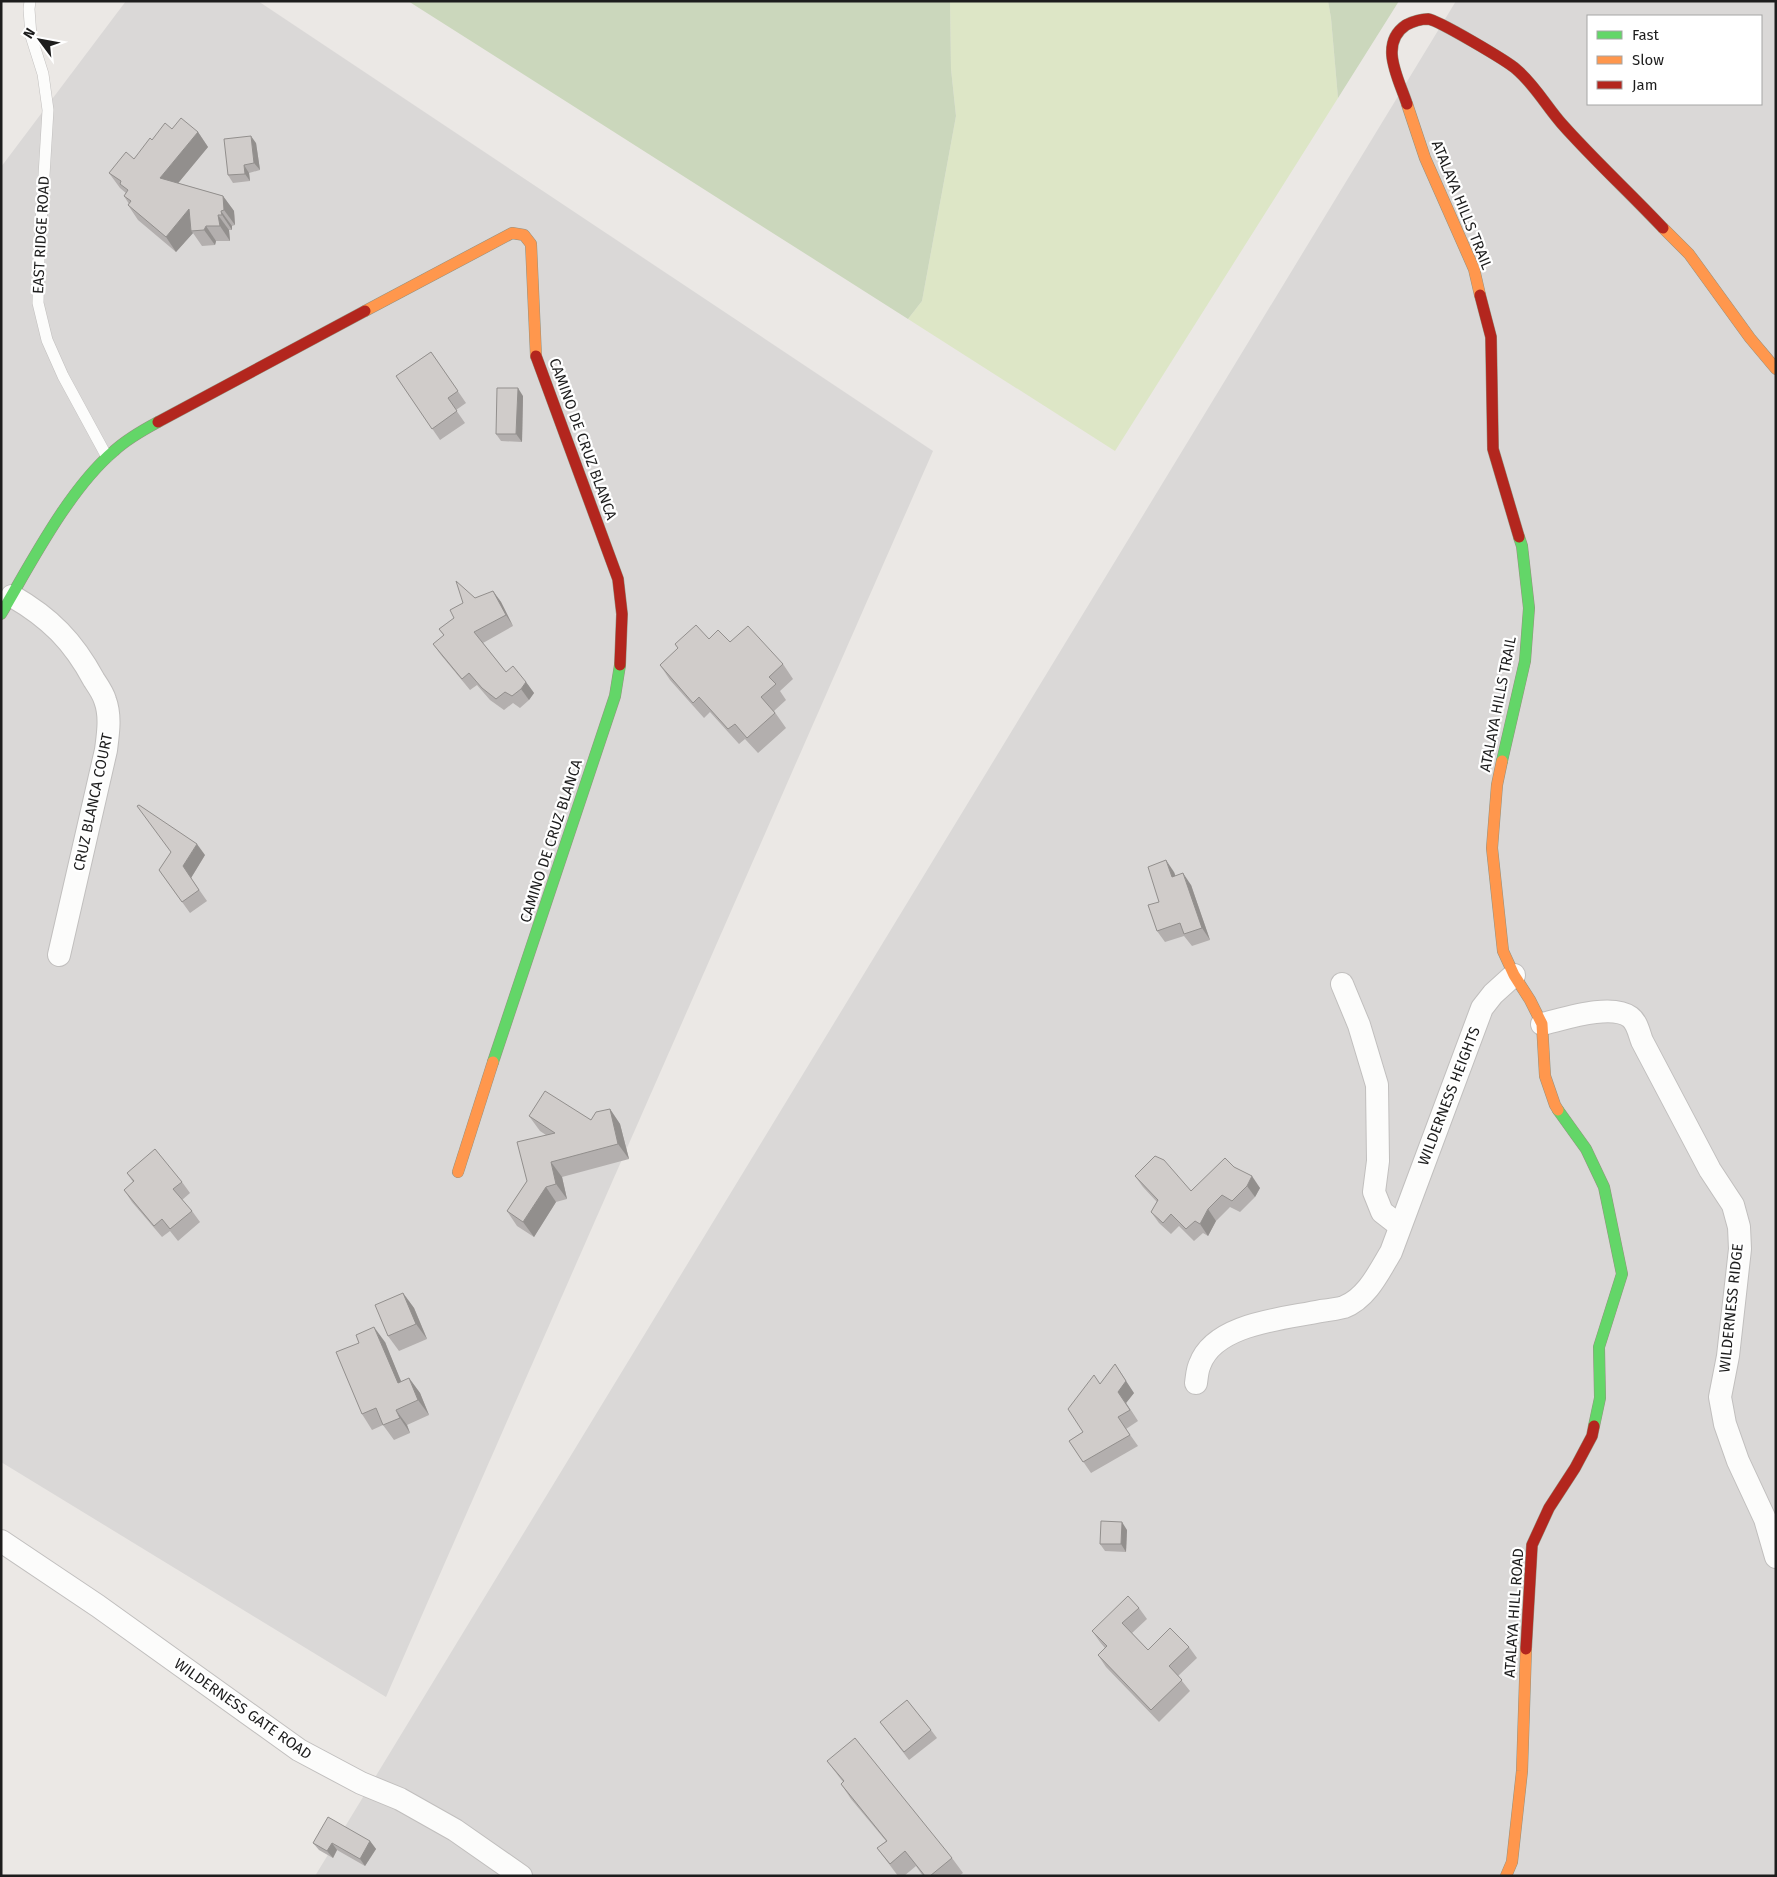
<svg xmlns="http://www.w3.org/2000/svg" width="1777" height="1877" viewBox="0 0 1777 1877" font-family="'Fira Sans',sans-serif">
	<style>
		.residential { fill: #dad8d7; fill-rule: evenodd }
		.grass { fill: #dde6c6 }
		.forest { fill: #cbd7bc }
		.lines { fill: none; stroke-linecap: round; stroke-linejoin: round }
		.lane-casing { stroke: #c1bfbe; stroke-width: 12 }
		.street-casing { stroke: #c1bfbe; stroke-width: 24 }
		.fast-casing { stroke: #94917f; stroke-width: 12 }
		.slow-casing { stroke: #94917f; stroke-width: 12 }
		.jam-casing { stroke: #94917f; stroke-width: 12 }
		.lane { stroke: #fcfcfb; stroke-width: 11 }
		.street { stroke: #fcfcfb; stroke-width: 22 }
		.fast { stroke: #63d668; stroke-width: 11 }
		.slow { stroke: #ff974d; stroke-width: 11 }
		.jam { stroke: #b3261e; stroke-width: 11 }
		.wall { fill: #b3afae }
		.shaded-wall { fill: #928f8d }
		.building { fill: #d0ccca; stroke: #928f8d }
		.labels { text-anchor: middle; dominant-baseline: central; stroke-width: 4.5; stroke-linejoin: round; paint-order: stroke }
		.street-label { font-size: 15px; fill: #1d1d1d; stroke: #fff }
	</style>
	<rect width="100%" height="100%" fill="#ebe8e5"/>
	<g class="residential">
		<polygon points="126,1 258,1 933,451 386,1697 1,1462 1,167"/>
		<path d="M1456,1H1776V1876H315ZM1588,16H1761V104H1588Z"/>
	</g>
	<polygon class="grass" points="950,1 1328,1 1331,18 1338,98 1115,451 908,319 922,301 956,116 951,69"/>
	<g class="forest">
		<polygon points="408,1 950,1 951,69 956,116 922,301 908,319"/>
		<polygon points="1328,1 1399,1 1338,98 1331,18"/>
	</g>
	<g class="lines">
		<g class="lane-casing">
			<polyline id="lane" points="30,1 29,9 31,36 43,74 48,110 39,257 38,303 47,340 63,376 107,457"/>
		</g>
		<g class="street-casing">
			<g id="street">
				<path d="M12,596C50,618 73,641 94,680C98,686 103,693 105,700C111,716 108,734 106,750L59,955"/>
				<polyline points="1342,984 1359,1025 1377,1085 1378,1161 1374,1192 1382,1212 1400,1226"/>
				<path d="M1542,1024C1564,1019 1611,1003 1630,1017C1637,1022 1639,1033 1642,1041L1710,1170L1733,1205L1739,1227L1740,1249L1728,1356L1720,1397L1725,1424L1738,1461L1765,1519L1776,1557"/>
				<path d="M1196,1383C1197,1377 1197,1370 1200,1364C1215,1323 1284,1319 1321,1311C1329,1310 1337,1309 1344,1307C1367,1298 1379,1272 1391,1252L1482,1008L1493,994L1514,975"/>
				<polyline points="1,1541 98,1606 299,1750 361,1783 400,1799 455,1830 521,1876"/>
			</g>
		</g>
		<g class="fast-casing">
			<g id="fast">
				<path d="M1,614C31,563 69,489 114,451C127,439 143,430 158,422"/>
				<polyline points="1502,761 1525,661 1529,608 1522,546 1519,537"/>
				<polyline points="493,1062 615,696 620,665"/>
				<polyline points="1558,1110 1586,1149 1604,1187 1622,1274 1599,1347 1600,1398 1594,1426"/>
			</g>
		</g>
		<g class="slow-casing">
			<g id="slow">
				<polyline points="1407,104 1425,158 1474,269 1480,295"/>
				<polyline points="1663,228 1689,254 1750,338 1776,369"/>
				<polyline points="365,311 512,233 524,235 531,244 536,356"/>
				<polyline points="1502,761 1497,785 1492,848 1503,951 1514,975 1530,1000 1542,1024 1545,1076 1555,1105 1558,1110"/>
				<polyline points="458,1172 493,1062"/>
				<polyline points="1506,1876 1512,1862 1522,1771 1526,1649"/>
			</g>
		</g>
		<g class="jam-casing">
			<g id="jam">
				<path d="M1407,104C1399,79 1378,44 1406,25C1412,22 1421,19 1428,19C1438,20 1507,61 1516,69C1535,85 1546,106 1562,124C1594,160 1630,193 1663,228"/>
				<polyline points="1480,295 1491,337 1493,449 1519,537"/>
				<polyline points="536,356 618,579 622,614 620,665"/>
				<polyline points="158,422 365,311"/>
				<polyline points="1526,1649 1532,1545 1549,1508 1575,1468 1592,1436 1594,1426"/>
			</g>
		</g>
		<use href="#lane" class="lane"/>
		<use href="#street" class="street"/>
		<use href="#fast" class="fast"/>
		<use href="#slow" class="slow"/>
		<use href="#jam" class="jam"/>
	</g>
	<g class="wall">
		<polygon points="172,129 198,132 208,147 178,183 223,196 234,211 235,225 232,226 232,230 229,230 230,241 216,241 215,245 202,246 193,233 176,252 138,220 128,205 129,204 124,196 126,193 120,188 109,173 134,159"/>
		<polygon points="256,143 260,170 249,173 250,181 233,183 228,175"/>
		<polygon points="431,352 466,403 456,410 465,423 440,440 396,376"/>
		<polygon points="523,396 522,442 501,441 496,434"/>
		<polygon points="493,591 501,602 513,626 483,643 506,672 526,682 534,693 529,700 520,708 513,703 504,710 490,700 477,685 470,690 441,655 433,644 444,636 439,629 454,618"/>
		<polygon points="709,639 730,642 783,664 793,679 780,691 786,700 774,711 786,728 758,753 745,739 739,744 710,712 704,718 670,680 660,665 678,649 675,644"/>
		<polygon points="205,855 191,878 207,901 190,913 159,870"/>
		<polygon points="1174,872 1175,876 1191,885 1210,940 1192,946 1184,936 1165,942 1157,931 1159,902"/>
		<polygon points="610,1109 620,1124 629,1159 562,1177 567,1199 556,1202 534,1237 517,1226 507,1211 527,1181 546,1135 540,1131 529,1116 591,1120"/>
		<polygon points="1234,1167 1260,1188 1255,1197 1240,1212 1230,1207 1216,1221 1208,1236 1203,1233 1194,1241 1179,1226 1171,1234 1159,1223 1151,1212 1157,1202 1143,1187 1135,1176 1191,1191"/>
		<polygon points="127,1173 182,1182 190,1193 182,1200 192,1211 200,1222 178,1241 170,1231 162,1237 132,1202 124,1190 133,1182"/>
		<polygon points="403,1293 414,1308 427,1339 399,1351 388,1336"/>
		<polygon points="385,1342 401,1382 409,1378 420,1393 429,1415 407,1425 410,1433 394,1440 383,1425 372,1430 362,1414"/>
		<polygon points="1100,1383 1134,1393 1126,1403 1138,1421 1126,1429 1138,1446 1091,1473 1069,1441 1083,1432"/>
		<polygon points="1127,1530 1126,1552 1105,1551 1100,1544"/>
		<polygon points="1139,1608 1147,1619 1132,1633 1148,1650 1189,1647 1197,1658 1178,1676 1190,1691 1159,1722 1106,1667 1098,1655 1105,1648 1100,1642 1092,1631"/>
		<polygon points="880,1722 931,1730 937,1738 909,1760"/>
		<polygon points="827,1761 952,1858 963,1873 959,1876 923,1876 916,1866 904,1876 898,1876 877,1848 886,1841 851,1799 841,1784 843,1782"/>
		<polygon points="370,1841 376,1849 365,1866 337,1850 333,1858 319,1850 313,1843"/>
	</g>
	<g class="shaded-wall">
		<polygon points="198,132 208,147 170,193 160,178"/>
		<polygon points="251,136 256,143 260,170 254,163"/>
		<polygon points="244,165 249,173 250,181 245,174"/>
		<polygon points="223,196 234,211 235,225 224,210"/>
		<polygon points="189,209 191,231 193,233 176,252 166,237"/>
		<polygon points="221,211 232,226 232,230 222,215"/>
		<polygon points="218,215 229,230 230,241 220,226"/>
		<polygon points="206,226 216,241 215,245 204,230"/>
		<polygon points="518,388 523,396 522,442 516,434"/>
		<polygon points="493,591 501,602 513,626 506,615"/>
		<polygon points="526,682 534,693 529,700 521,689"/>
		<polygon points="197,844 205,855 191,878 183,866"/>
		<polygon points="1166,860 1174,872 1180,888 1172,877"/>
		<polygon points="1183,873 1191,885 1210,940 1202,928"/>
		<polygon points="610,1109 620,1124 629,1159 618,1144"/>
		<polygon points="551,1162 562,1177 567,1199 556,1184"/>
		<polygon points="1252,1176 1260,1188 1255,1197 1247,1186"/>
		<polygon points="546,1187 556,1202 534,1237 523,1222"/>
		<polygon points="1208,1209 1216,1221 1208,1236 1200,1224"/>
		<polygon points="403,1293 414,1308 427,1339 416,1324"/>
		<polygon points="374,1327 385,1342 408,1398 398,1383"/>
		<polygon points="1115,1364 1134,1393 1126,1403 1138,1421 1118,1392"/>
		<polygon points="409,1378 420,1393 429,1415 418,1400"/>
		<polygon points="396,1410 407,1425 410,1433 400,1418"/>
		<polygon points="1122,1522 1127,1530 1126,1552 1121,1544"/>
		<polygon points="370,1841 376,1849 365,1866 360,1859"/>
		<polygon points="332,1843 337,1850 333,1858 327,1851"/>
	</g>
	<g class="building">
		<polygon points="181,118 198,132 160,178 223,196 224,210 221,211 222,215 218,215 220,226 206,226 204,230 191,231 189,209 166,237 128,205 131,201 124,196 128,190 120,184 121,181 109,173 126,152 134,159 150,138 152,140 165,123 172,129"/>
		<polygon points="251,136 254,163 244,165 245,174 228,175 224,139"/>
		<polygon points="431,352 458,391 448,398 457,411 432,429 396,376"/>
		<polygon points="497,388 518,388 516,434 496,434"/>
		<polygon points="456,581 475,598 493,591 506,615 474,632 506,672 513,666 526,682 521,689 512,696 505,692 496,699 482,688 469,673 462,679 433,644 444,635 439,629 454,618 450,610 463,603"/>
		<polygon points="696,625 709,639 718,630 730,642 748,626 783,664 769,677 776,684 761,697 775,713 747,738 735,724 728,729 699,697 693,703 660,665 678,648 675,644"/>
		<polygon points="139,805 197,844 183,866 199,890 182,902 159,870 171,852 137,806"/>
		<polygon points="1166,860 1172,877 1183,873 1202,928 1184,934 1180,923 1157,931 1148,905 1159,902 1148,867"/>
		<polygon points="545,1091 591,1120 596,1112 610,1109 618,1144 551,1162 556,1184 546,1187 523,1222 507,1211 527,1181 517,1142 555,1133 529,1116"/>
		<polygon points="155,1149 182,1182 173,1189 192,1211 170,1229 162,1219 154,1226 124,1190 134,1181 127,1173"/>
		<polygon points="1155,1156 1164,1160 1191,1191 1225,1158 1234,1167 1252,1176 1247,1186 1232,1201 1222,1195 1208,1209 1200,1224 1195,1221 1186,1229 1171,1214 1163,1223 1151,1212 1158,1200 1135,1176"/>
		<polygon points="403,1293 416,1324 388,1336 375,1305"/>
		<polygon points="374,1327 398,1383 409,1378 418,1400 396,1410 400,1418 383,1425 376,1408 362,1414 336,1352 359,1343 356,1335"/>
		<polygon points="1115,1364 1126,1381 1118,1392 1130,1410 1118,1417 1130,1435 1083,1462 1069,1441 1083,1432 1068,1409 1094,1375 1100,1384"/>
		<polygon points="1101,1521 1122,1522 1121,1544 1100,1544"/>
		<polygon points="1128,1596 1139,1608 1122,1623 1148,1650 1170,1628 1189,1647 1169,1666 1182,1680 1151,1710 1098,1655 1107,1646 1092,1631"/>
		<polygon points="907,1700 931,1730 904,1752 880,1722"/>
		<polygon points="855,1738 952,1858 930,1876 925,1876 905,1851 890,1864 877,1848 887,1841 841,1784 844,1781 827,1761"/>
		<polygon points="328,1817 370,1841 360,1859 332,1843 327,1851 313,1843"/>
	</g>
	<g class="labels">
		<g class="street-label">
			<text transform="translate(1462 205) rotate(68)">ATALAYA HILLS TRAIL</text>
			<text transform="translate(41 235) rotate(-87)">EAST RIDGE ROAD</text>
			<text transform="translate(583 439) rotate(70)">CAMINO DE CRUZ BLANCA</text>
			<text transform="translate(1498 704) rotate(-79)">ATALAYA HILLS TRAIL</text>
			<text transform="translate(93 802) rotate(-78)">CRUZ BLANCA COURT</text>
			<text transform="translate(551 841) rotate(-72)">CAMINO DE CRUZ BLANCA</text>
			<text transform="translate(1449 1096) rotate(-69)">WILDERNESS HEIGHTS</text>
			<text transform="translate(1731 1308) rotate(-84)">WILDERNESS RIDGE</text>
			<text transform="translate(1514 1613) rotate(-86)">ATALAYA HILL ROAD</text>
			<text transform="translate(243 1709) rotate(35)">WILDERNESS GATE ROAD</text>
		</g>
	</g>
	<rect width="1777" height="1877" fill="none" stroke="#1d1d1d" stroke-width="5"/>
	<rect x="1587" y="15" width="175" height="90" fill="#ffffff" stroke="#a5a5a5"/>
	<rect x="1597" y="31" width="25" height="8" fill="#63d668" stroke="#a5a5a5"/>
	<text x="1632" y="40" font-size="15" fill="#1d1d1d">Fast</text>
	<rect x="1597" y="56" width="25" height="8" fill="#ff974d" stroke="#a5a5a5"/>
	<text x="1632" y="65" font-size="15" fill="#1d1d1d">Slow</text>
	<rect x="1597" y="81" width="25" height="8" fill="#b3261e" stroke="#a5a5a5"/>
	<text x="1632" y="90" font-size="15" fill="#1d1d1d">Jam</text>
	<g transform="translate(40 40) rotate(302)" stroke="#ffffff" stroke-width="4" paint-order="stroke">
	<path d="M0-4L9 19L0 12L-9 19Z" fill="#1d1d1d"/>
	<text y="-8" font-size="14" font-weight="bold" text-anchor="middle" fill="#1d1d1d">N</text>
	</g>
</svg>
